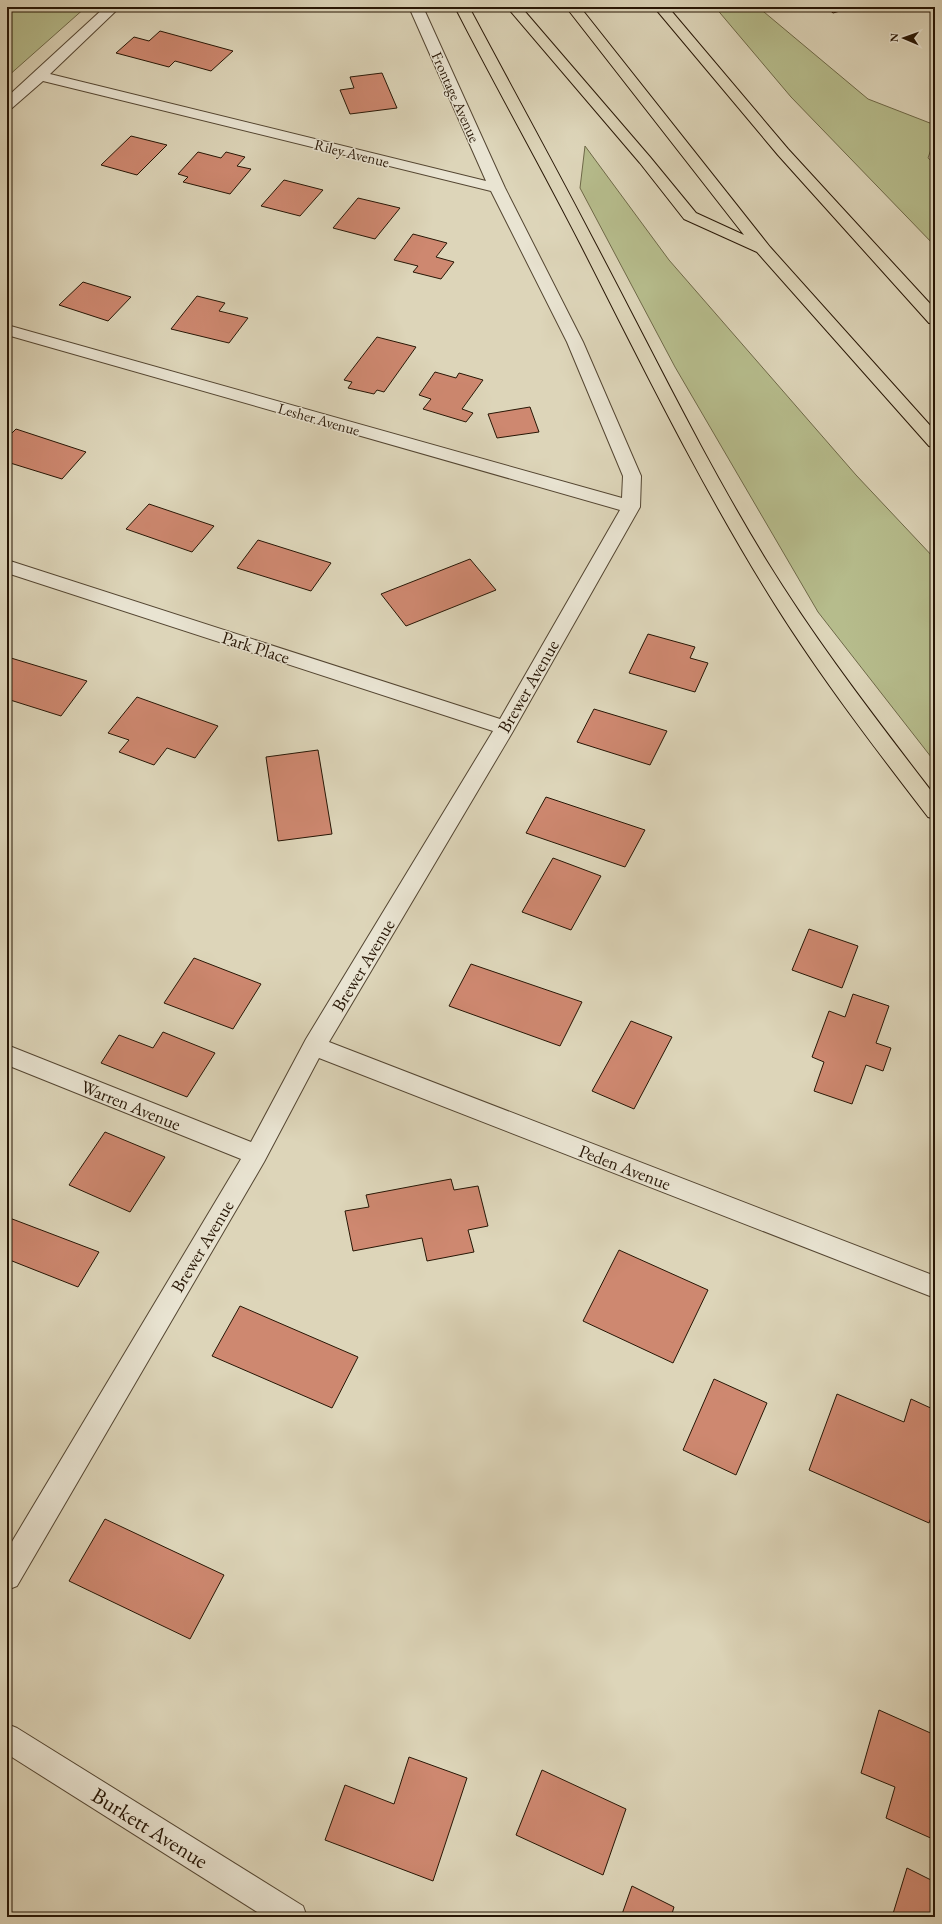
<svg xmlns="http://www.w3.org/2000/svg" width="942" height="1924" viewBox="0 0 942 1924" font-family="'EB Garamond',serif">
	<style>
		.green { fill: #b6bc8c; stroke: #6e6948 }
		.building { fill: #ce8870; stroke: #271605 }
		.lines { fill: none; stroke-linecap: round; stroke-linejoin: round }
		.minor-casing { stroke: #544632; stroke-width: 2 }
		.highway-casing { stroke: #271605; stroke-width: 2 }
		.minor { fill: #e9e4d2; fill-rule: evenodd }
		.highway { fill: #ddd5b9; fill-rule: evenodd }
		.labels { text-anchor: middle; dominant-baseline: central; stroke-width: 3; stroke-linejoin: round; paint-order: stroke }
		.far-street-label { font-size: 15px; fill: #271605; stroke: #e9e4d2 }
		.street-label { font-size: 18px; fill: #271605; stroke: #e9e4d2 }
		.near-street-label { font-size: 22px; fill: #271605; stroke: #e9e4d2 }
	</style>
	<rect width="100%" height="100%" fill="#ddd5b9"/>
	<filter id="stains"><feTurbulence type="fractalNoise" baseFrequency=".005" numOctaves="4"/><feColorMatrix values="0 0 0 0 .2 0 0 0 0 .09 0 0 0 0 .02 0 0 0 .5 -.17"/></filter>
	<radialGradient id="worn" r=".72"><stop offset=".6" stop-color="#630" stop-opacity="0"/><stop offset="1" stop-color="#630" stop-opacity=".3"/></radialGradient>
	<g class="green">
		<polygon points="7,7 86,7 7,77"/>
		<polygon points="715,7 758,7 868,99 935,125 935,138 928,158 935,164 935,246 791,97"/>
		<polygon points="585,146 669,260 856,475 935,559 935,762 818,612 675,367 580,188"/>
	</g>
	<g class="building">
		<polygon points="826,7 854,7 833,13"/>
		<polygon points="160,31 233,51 211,71 175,61 169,67 116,53 134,37 149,41"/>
		<polygon points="382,73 397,108 350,114 340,90 354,88 350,77"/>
		<polygon points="131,136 167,145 137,175 101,165"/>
		<polygon points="198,152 221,158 226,152 245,157 237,166 251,169 230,194 183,182 188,177 178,174"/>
		<polygon points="284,180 323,190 300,216 261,206"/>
		<polygon points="358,198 400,208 375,239 333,228"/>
		<polygon points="413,234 447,243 436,257 454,262 441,279 413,272 418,266 394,260"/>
		<polygon points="83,282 131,297 108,321 59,305"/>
		<polygon points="197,296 225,303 219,311 248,318 229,343 171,329"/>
		<polygon points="377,337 416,347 384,392 377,390 374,394 348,388 352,382 344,380"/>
		<polygon points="435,372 456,378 459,373 483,380 462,409 473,413 466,422 423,409 431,399 419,395"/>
		<polygon points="530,407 539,432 497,438 488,414"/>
		<polygon points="16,429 86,452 62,479 7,462 7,438"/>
		<polygon points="149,504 214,526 192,552 126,529"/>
		<polygon points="258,540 331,563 311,591 237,568"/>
		<polygon points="470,559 496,590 406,626 381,594"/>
		<polygon points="648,634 695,647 690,658 708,663 695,692 629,673"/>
		<polygon points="11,658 87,681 61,716 7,699 7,663"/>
		<polygon points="137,697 218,726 195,758 167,748 154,765 119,752 129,740 108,733"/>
		<polygon points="594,709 667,731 650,765 577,742"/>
		<polygon points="318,750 332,834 278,841 266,757"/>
		<polygon points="546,797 645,830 625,867 526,833"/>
		<polygon points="553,858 601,876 571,930 522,912"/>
		<polygon points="809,929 858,946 842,988 792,970"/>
		<polygon points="194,958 261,984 233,1029 164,1003"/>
		<polygon points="471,964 582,1002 560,1046 449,1006"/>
		<polygon points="853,994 889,1006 876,1043 891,1048 883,1071 866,1065 852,1104 814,1091 824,1062 812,1057 829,1011 845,1017"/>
		<polygon points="631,1021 672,1037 634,1109 592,1091"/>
		<polygon points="163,1032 215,1053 187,1097 101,1063 119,1035 153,1048"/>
		<polygon points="105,1132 165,1157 130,1212 69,1185"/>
		<polygon points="451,1179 454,1190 478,1186 488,1226 468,1230 474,1252 427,1261 422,1238 353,1251 345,1211 369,1207 366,1195"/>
		<polygon points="7,1217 99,1252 78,1287 7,1259"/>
		<polygon points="619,1250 708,1290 673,1363 583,1321"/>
		<polygon points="240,1306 358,1357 332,1408 212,1356"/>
		<polygon points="714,1379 767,1403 736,1475 683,1450"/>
		<polygon points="837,1394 904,1422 911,1399 935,1410 935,1506 929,1523 809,1470"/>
		<polygon points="105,1519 224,1575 190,1639 69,1581"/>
		<polygon points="879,1710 935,1735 935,1840 886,1818 895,1787 861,1773"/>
		<polygon points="409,1757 467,1778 433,1881 325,1840 345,1785 394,1804"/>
		<polygon points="542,1770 626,1809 603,1875 516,1835"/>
		<polygon points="907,1868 935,1882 935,1917 892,1917"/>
		<polygon points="632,1886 674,1907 671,1917 621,1917"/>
	</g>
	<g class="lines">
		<g class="minor-casing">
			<g id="minor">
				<polygon points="105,7 120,7 50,74 486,181 409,7 423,7 505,188 583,342 641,476 640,507 512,733 329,1042 935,1276 935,1298 319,1058 264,1162 17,1586 7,1590 7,1550 241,1159 7,1065 7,1045 251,1142 306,1039 493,731 7,573 7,560 500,719 620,510 7,335 7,325 622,498 623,476 567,342 491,191 43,81 12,108 7,109 7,97"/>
				<polygon points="7,1724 17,1728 303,1906 307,1917 265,1917 7,1754"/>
			</g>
		</g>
		<g class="highway-casing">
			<g id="highway">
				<path d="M455,7H469C511,86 554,164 595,243C651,349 703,457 766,560C817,643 876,719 935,796V819L928,817C875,748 822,679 776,606C703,490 643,367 581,245C540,165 496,87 455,7Z"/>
				<polygon points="507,7 521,7 650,157 696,213 744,235 566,7 580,7 770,247 935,431 935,448 929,446 757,252 684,219 640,163"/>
				<polygon points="654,7 668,7 788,149 935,309 935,324 929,323 778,155"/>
			</g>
		</g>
		<use href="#minor" class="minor"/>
		<use href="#highway" class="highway"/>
	</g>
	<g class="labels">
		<g class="far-street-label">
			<text transform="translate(456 97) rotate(66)">Frontage Avenue</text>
			<text transform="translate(352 153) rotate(14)">Riley Avenue</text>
			<text transform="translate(319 419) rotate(16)">Lesher Avenue</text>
		</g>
		<g class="street-label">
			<text transform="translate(256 647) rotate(18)">Park Place</text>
			<text transform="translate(528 686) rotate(-60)">Brewer Avenue</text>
			<text transform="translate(363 965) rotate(-59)">Brewer Avenue</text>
			<text transform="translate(131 1105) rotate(22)">Warren Avenue</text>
			<text transform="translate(625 1167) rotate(21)">Peden Avenue</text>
			<text transform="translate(202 1246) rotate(-59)">Brewer Avenue</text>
		</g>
		<g class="near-street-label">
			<text transform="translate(150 1828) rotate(32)">Burkett Avenue</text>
		</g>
	</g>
	<rect width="942" height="1924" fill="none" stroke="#ddd5b9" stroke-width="24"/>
	<rect x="8" y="8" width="926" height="1908" fill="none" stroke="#271605" stroke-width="2"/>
	<rect x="12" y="12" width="918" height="1900" fill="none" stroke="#271605"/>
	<g transform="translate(904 38) rotate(272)" stroke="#e9e4d2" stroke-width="3" paint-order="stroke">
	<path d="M0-3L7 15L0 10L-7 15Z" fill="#271605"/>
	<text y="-6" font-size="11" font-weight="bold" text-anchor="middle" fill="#271605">N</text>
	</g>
	<rect width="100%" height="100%" filter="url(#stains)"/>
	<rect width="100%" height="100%" fill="url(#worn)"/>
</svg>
